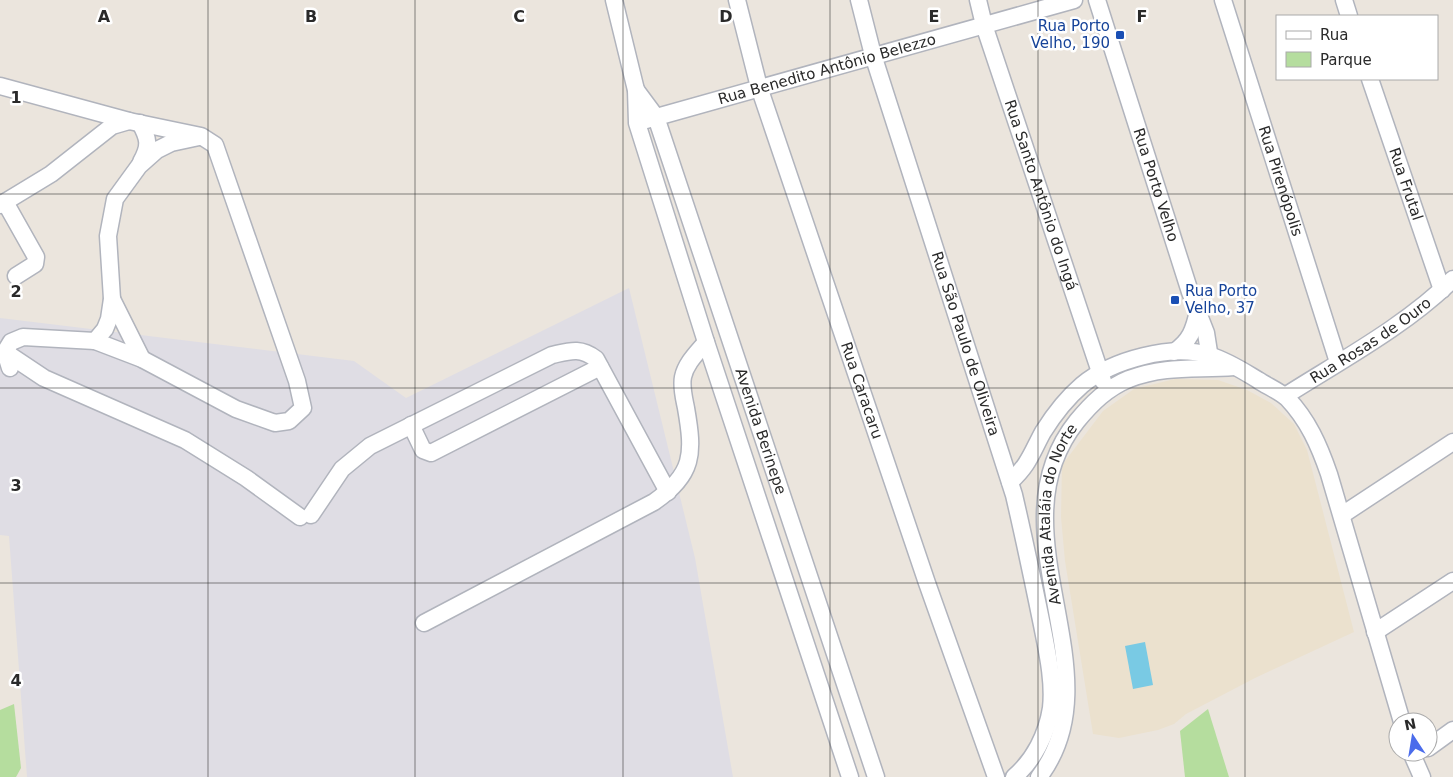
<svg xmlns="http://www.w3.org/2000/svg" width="1453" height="777" viewBox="0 0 1453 777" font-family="'DejaVu Sans',sans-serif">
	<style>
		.industrial { fill: #dfdde4 }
		.education { fill: #ebe1ce }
		.green { fill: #b5dd9e }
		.water { fill: #79cae4 }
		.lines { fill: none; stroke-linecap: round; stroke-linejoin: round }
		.minor-casing { stroke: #b1b4bd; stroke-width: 19 }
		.minor { stroke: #fff; stroke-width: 16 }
		.grid { fill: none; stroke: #2a2a2a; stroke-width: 1; stroke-opacity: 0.55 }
		.transit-dot { fill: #1a4fb4; stroke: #fff; stroke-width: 2 }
		.labels { text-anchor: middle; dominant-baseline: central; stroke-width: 5; stroke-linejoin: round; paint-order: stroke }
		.transit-label { font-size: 15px; fill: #164399; stroke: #fff; text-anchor: end }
		.street-label { font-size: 15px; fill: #2a2a2a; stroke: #fff }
		.grid-label { font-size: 16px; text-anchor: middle; font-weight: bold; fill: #2a2a2a; stroke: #fff; stroke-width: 5; stroke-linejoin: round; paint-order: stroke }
	</style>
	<rect width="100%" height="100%" fill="#ebe5dd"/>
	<polygon class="industrial" points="629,288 695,558 733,777 27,777 9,536 0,535 0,318 354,361 406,398"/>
	<polygon class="education" points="1175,379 1218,380 1247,390 1271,403 1294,424 1307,450 1354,632 1255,678 1186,714 1174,724 1158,730 1119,738 1093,734 1065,561 1061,517 1062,465 1103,411 1134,389"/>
	<g class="green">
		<polygon points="14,704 21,768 16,777 0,777 0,710"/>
		<polygon points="1208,709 1229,777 1185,777 1180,731"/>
	</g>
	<polygon class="water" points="1145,642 1153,685 1133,689 1125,646"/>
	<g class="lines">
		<g class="minor-casing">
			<g id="minor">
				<polyline points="614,0 636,90 637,123 706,342 850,777"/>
				<path id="s1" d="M737,0L759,87L927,583L996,777"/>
				<path id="s2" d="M859,0L873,55L1014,495C1024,538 1033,581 1042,625C1047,651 1054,681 1051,708C1047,734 1034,760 1014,777"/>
				<path id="s3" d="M978,0L984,25L1103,381"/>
				<path id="s4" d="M1097,0L1190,292L1206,333L1211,365"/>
				<path id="s5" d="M1223,0L1338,362"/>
				<polyline points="1344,0 1349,16"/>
				<path id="s6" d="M1370,79L1442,290"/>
				<polyline points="0,86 129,121 201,136 215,145 297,381 303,408 289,421 275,423 236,409 142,359 95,341 23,337 11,342 5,352 10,368"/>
				<path id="s7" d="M636,90L656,117L876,777"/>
				<path id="s8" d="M646,120L1074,0"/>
				<path d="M140,123C149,139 150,146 141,162"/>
				<polyline points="5,202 36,257 35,264 16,276"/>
				<polyline points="0,205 51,174 112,126 129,121"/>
				<polyline points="112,299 142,359"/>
				<polyline points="95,341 105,329 109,319 112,299 108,236 115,199 139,166 157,150 171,143 199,137"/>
				<polyline points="5,352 44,378 185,440 246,478 300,517"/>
				<path d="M1174,352C1190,341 1194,330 1198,311"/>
				<path id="s9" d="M1285,396C1340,361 1407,325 1453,279"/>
				<polyline points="411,425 423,450 431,453 600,367"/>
				<path d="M1010,482C1029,465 1032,452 1043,432C1053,416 1068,397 1082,385C1112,360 1172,343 1211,356C1228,361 1243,371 1258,380C1267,386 1279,391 1287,398C1308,420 1319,445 1329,474L1402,722"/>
				<path d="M311,515L342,469L370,446L552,355C570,351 580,347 596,359L668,492"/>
				<polyline points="1342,515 1453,442"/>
				<path d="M424,623L654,502C694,474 694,454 686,408C684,398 681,387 683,377C686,363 697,353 706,342"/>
				<polyline points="1375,632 1453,581"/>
				<polyline points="1428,748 1453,730"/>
				<polyline points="1411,752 1422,777"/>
				<path id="s10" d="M1039,777C1119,672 989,531 1077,421C1092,403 1107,388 1129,379C1166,365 1196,370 1234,367"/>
			</g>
		</g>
		<use href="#minor" class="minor"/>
	</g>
	<path class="grid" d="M208,0V777M415,0V777M623,0V777M830,0V777M1038,0V777M1245,0V777M0,194H1453M0,388H1453M0,583H1453"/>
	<g class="transit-dot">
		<rect x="1115" y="30" width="10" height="10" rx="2.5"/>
		<rect x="1170" y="295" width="10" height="10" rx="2.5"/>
	</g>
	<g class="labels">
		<g class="transit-label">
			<text x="1110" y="26">Rua Porto<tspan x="1110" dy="17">Velho, 190</tspan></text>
			<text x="1185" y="291" text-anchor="start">Rua Porto<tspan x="1185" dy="17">Velho, 37</tspan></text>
		</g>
		<g class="street-label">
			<text stroke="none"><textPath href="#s8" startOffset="188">Rua Benedito Antônio Belezzo</textPath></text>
			<text stroke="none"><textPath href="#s5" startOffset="190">Rua Pirenópolis</textPath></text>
			<text stroke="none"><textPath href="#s4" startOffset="194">Rua Porto Velho</textPath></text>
			<text stroke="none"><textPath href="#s6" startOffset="111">Rua Frutal</textPath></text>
			<text stroke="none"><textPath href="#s3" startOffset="205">Rua Santo Antônio do Ingá</textPath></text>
			<text stroke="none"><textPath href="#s9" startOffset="102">Rua Rosas de Ouro</textPath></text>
			<text stroke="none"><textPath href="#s2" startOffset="360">Rua São Paulo de Oliveira</textPath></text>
			<text stroke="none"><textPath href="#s1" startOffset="410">Rua Caracaru</textPath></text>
			<text stroke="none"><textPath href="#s7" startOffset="365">Avenida Berinepe</textPath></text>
			<text stroke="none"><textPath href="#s10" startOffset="272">Avenida Ataláia do Norte</textPath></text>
		</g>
	</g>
	<g class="grid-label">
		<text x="104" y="22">A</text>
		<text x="311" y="22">B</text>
		<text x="519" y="22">C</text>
		<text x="726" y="22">D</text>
		<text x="934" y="22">E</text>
		<text x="1142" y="22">F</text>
		<text x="16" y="103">1</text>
		<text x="16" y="297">2</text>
		<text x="16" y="491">3</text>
		<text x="16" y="686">4</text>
	</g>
	<rect x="1276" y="15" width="162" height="65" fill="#ffffff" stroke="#aaaaaa"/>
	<rect x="1286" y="31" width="25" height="8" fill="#ffffff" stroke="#aaaaaa"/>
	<text x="1320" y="40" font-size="15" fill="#2a2a2a">Rua</text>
	<rect x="1286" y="52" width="25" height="15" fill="#b5dd9e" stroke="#aaaaaa"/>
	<text x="1320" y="65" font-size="15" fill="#2a2a2a">Parque</text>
	<g transform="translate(1413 737) rotate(348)"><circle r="24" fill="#ffffff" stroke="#aaaaaa"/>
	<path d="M0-4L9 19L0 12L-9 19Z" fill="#4b6ceb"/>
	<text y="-8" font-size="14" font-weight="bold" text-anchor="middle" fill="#2a2a2a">N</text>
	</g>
</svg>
